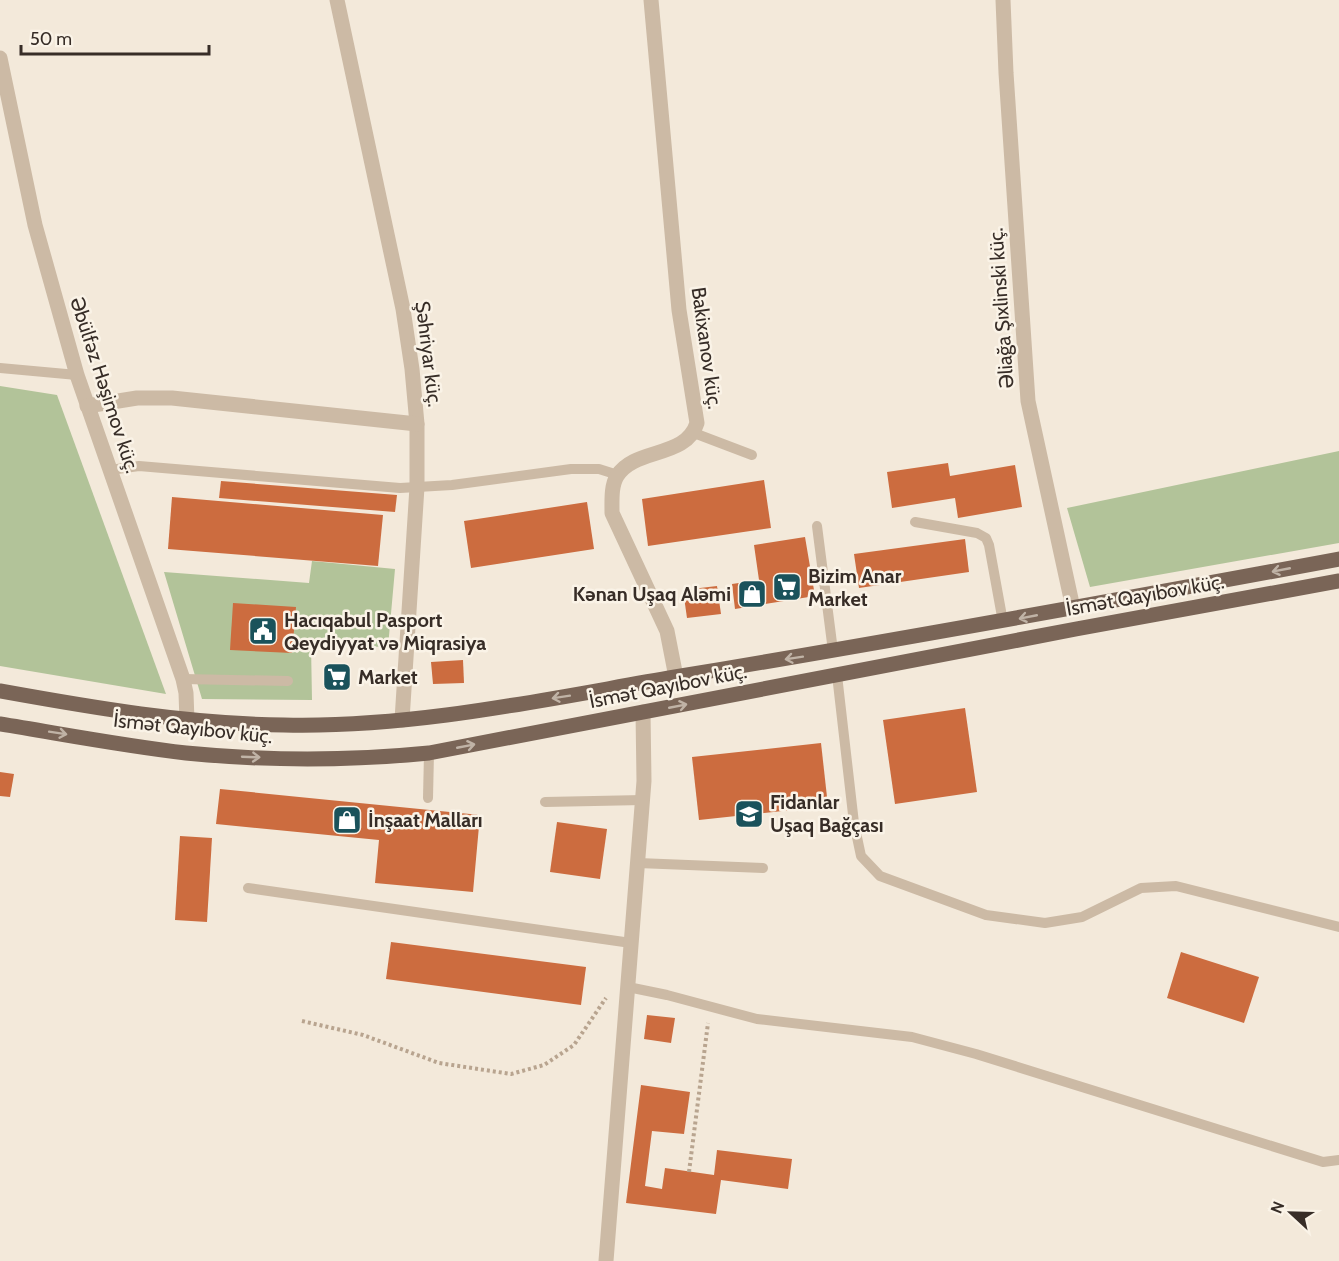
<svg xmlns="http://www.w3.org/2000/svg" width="1339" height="1261" viewBox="0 0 1339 1261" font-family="Cabin,sans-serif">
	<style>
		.green { fill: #b2c399 }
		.building { fill: #cc6c3f }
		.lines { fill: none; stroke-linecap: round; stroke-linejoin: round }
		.path { stroke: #b8a48f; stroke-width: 4; stroke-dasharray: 3 3; stroke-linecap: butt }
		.lane { stroke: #ccbaa5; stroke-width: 10 }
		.street { stroke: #ccbaa5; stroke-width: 15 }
		.primary { stroke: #7a6557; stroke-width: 15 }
		.oneway { stroke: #c0b3a6 }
		.labels { text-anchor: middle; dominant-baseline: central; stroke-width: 5; stroke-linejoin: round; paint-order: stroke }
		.street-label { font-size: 20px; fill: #372d27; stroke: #faf3e7 }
		.poi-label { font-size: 20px; font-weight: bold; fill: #372d27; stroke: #faf3e7; text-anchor: start }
	</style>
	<rect width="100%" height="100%" fill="#f3e9da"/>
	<g class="green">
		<polygon points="0,386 57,395 166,694 0,666"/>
		<polygon points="1339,451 1339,543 1090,587 1067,508"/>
		<polygon points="312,561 395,569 388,647 311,645 312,700 202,699 164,572 309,583"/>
	</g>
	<g class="building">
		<polygon points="948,463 950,476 1015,465 1022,507 958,518 955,498 892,508 887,472"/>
		<polygon points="764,480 771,528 648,546 642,499"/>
		<polygon points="221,481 397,495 395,512 219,498"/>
		<polygon points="172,497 383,515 378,566 168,549"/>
		<polygon points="587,502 594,549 471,568 464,521"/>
		<polygon points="805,537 815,596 735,609 732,584 759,580 754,545"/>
		<polygon points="965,539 969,572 859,588 854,554"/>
		<polygon points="717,586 721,614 687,618 683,590"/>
		<polygon points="233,603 296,607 292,653 230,650"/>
		<polygon points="463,660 464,683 433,684 431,662"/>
		<polygon points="325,665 349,665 348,690 324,689"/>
		<polygon points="965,708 977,792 895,804 883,720"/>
		<polygon points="821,743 828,806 699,820 692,757"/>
		<polygon points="0,772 14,774 10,797 0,796"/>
		<polygon points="220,789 480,815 473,892 375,883 379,840 216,824"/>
		<polygon points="557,822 607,829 600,879 550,872"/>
		<polygon points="180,836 212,838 207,922 175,920"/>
		<polygon points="391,942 586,967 581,1005 386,979"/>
		<polygon points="1181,952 1259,977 1244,1023 1167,998"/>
		<polygon points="647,1015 675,1018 671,1043 644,1039"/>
		<polygon points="641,1085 690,1092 684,1134 652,1131 645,1186 662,1189 665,1168 714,1175 717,1150 792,1159 788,1189 721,1180 716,1214 626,1203"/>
	</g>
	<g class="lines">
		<g class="path">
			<polyline points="302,1021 363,1035 439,1063 511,1074 544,1065 574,1045 606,998"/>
			<polyline points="689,1172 708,1023"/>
		</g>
		<g class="lane">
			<polyline points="0,368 77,375"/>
			<polyline points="694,433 752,455"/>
			<polyline points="110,470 139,466 400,488 452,485 571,469 599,469 618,475"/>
			<polyline points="915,522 977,533 986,538 989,545 1003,622"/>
			<polyline points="817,526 833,651"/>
			<polyline points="837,675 854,823 861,856 880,876 986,915 1045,923 1082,917 1141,888 1176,886 1339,927"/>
			<polyline points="183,679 288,681"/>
			<polyline points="428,798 429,753"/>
			<polyline points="545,802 643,800"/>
			<polyline points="638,863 763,868"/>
			<polyline points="248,888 631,943"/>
			<polyline points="628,987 667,995 757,1019 912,1037 976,1054 1323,1162 1339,1160"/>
		</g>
		<g class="street">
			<polyline points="337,0 403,309 412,369 417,424 417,487 402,720"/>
			<path d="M651,0L679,310L697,423C686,459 635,447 617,476C611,486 612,500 612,513L667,631L676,677"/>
			<polyline points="1003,0 1006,73 1028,401 1073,608"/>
			<polyline points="0,58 35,225 77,375 183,679 186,693 187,721"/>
			<polyline points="87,406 137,398 172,398 417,424"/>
			<polyline points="606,1261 644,781 643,712"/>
		</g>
		<g class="primary">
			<path d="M0,691C94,708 187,724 284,725C415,728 546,699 675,677C897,640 1118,600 1339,559"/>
			<path d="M0,724C62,734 124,746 186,753C267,761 348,761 429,753L1076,629L1339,581"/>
		</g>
	</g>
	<defs><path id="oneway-shaft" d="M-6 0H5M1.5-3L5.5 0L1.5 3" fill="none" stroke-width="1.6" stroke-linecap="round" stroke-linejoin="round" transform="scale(1.5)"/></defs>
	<g class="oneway">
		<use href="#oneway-shaft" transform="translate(1281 570) rotate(169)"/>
		<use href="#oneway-shaft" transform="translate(1028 617) rotate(169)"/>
		<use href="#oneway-shaft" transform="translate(794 658) rotate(171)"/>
		<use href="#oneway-shaft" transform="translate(561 697) rotate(171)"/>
		<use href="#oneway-shaft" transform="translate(678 706) rotate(-11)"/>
		<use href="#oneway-shaft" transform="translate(58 733) rotate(9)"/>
		<use href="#oneway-shaft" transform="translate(466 746) rotate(-11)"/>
		<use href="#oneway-shaft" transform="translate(251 757) rotate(2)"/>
	</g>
	<defs>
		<g id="supermarket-square" transform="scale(1.5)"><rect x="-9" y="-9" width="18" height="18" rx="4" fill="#1a525b" stroke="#faf3e7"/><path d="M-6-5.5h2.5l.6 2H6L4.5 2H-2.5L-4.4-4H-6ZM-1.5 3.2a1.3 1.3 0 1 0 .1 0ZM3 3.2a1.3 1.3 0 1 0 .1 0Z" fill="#fff"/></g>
		<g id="shop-square" transform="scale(1.5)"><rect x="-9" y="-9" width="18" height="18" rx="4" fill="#1a525b" stroke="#faf3e7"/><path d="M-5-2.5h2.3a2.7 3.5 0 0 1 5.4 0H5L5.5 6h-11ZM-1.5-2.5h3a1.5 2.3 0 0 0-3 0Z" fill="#fff"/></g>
		<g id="civic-square" transform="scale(1.5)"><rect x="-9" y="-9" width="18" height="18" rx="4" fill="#1a525b" stroke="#faf3e7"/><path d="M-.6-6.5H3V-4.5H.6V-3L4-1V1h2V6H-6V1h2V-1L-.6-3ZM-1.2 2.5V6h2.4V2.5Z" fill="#fff"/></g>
		<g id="school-square" transform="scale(1.5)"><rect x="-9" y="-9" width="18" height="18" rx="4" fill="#1a525b" stroke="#faf3e7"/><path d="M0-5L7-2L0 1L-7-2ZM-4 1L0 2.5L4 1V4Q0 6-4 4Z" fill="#fff"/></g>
	</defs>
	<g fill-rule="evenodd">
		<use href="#supermarket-square" x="787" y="587"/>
		<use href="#shop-square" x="752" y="594"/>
		<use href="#civic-square" x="263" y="631"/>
		<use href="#supermarket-square" x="337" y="677"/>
		<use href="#school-square" x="749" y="814"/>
		<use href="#shop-square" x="347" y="820"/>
	</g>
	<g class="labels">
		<g class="street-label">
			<text transform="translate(1001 308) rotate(-94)">Əliağa Şıxlinski küç.</text>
			<text transform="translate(707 348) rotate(82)">Bakixanov küç.</text>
			<text transform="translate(429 354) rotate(83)">Şəhriyar küç.</text>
			<text transform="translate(105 385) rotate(72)">Əbülfəz Həşimov küç.</text>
			<text transform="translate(1145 595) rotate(-10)">İsmət Qayıbov küç.</text>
			<text transform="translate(668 686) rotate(-11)">İsmət Qayıbov küç.</text>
			<text transform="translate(193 728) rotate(6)">İsmət Qayıbov küç.</text>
		</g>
		<g class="poi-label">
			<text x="808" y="576">Bizim Anar<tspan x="808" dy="23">Market</tspan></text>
			<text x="731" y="594" text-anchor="end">Kənan Uşaq Aləmi</text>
			<text x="284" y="620">Hacıqabul Pasport<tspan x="284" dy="23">Qeydiyyat və Miqrasiya</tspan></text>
			<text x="358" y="677">Market</text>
			<text x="770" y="802">Fidanlar<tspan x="770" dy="23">Uşaq Bağçası</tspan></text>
			<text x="368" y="820">İnşaat Malları</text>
		</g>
	</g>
	<g transform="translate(1291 1213) rotate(292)" stroke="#faf3e7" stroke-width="4.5" paint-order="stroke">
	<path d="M0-4.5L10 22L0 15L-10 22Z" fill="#372d27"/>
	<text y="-9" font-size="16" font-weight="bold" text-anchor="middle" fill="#372d27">N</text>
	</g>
	<path d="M21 45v9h188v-9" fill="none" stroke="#372d27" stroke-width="3"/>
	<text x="30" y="45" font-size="18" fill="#372d27" stroke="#faf3e7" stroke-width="4.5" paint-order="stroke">50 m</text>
</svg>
